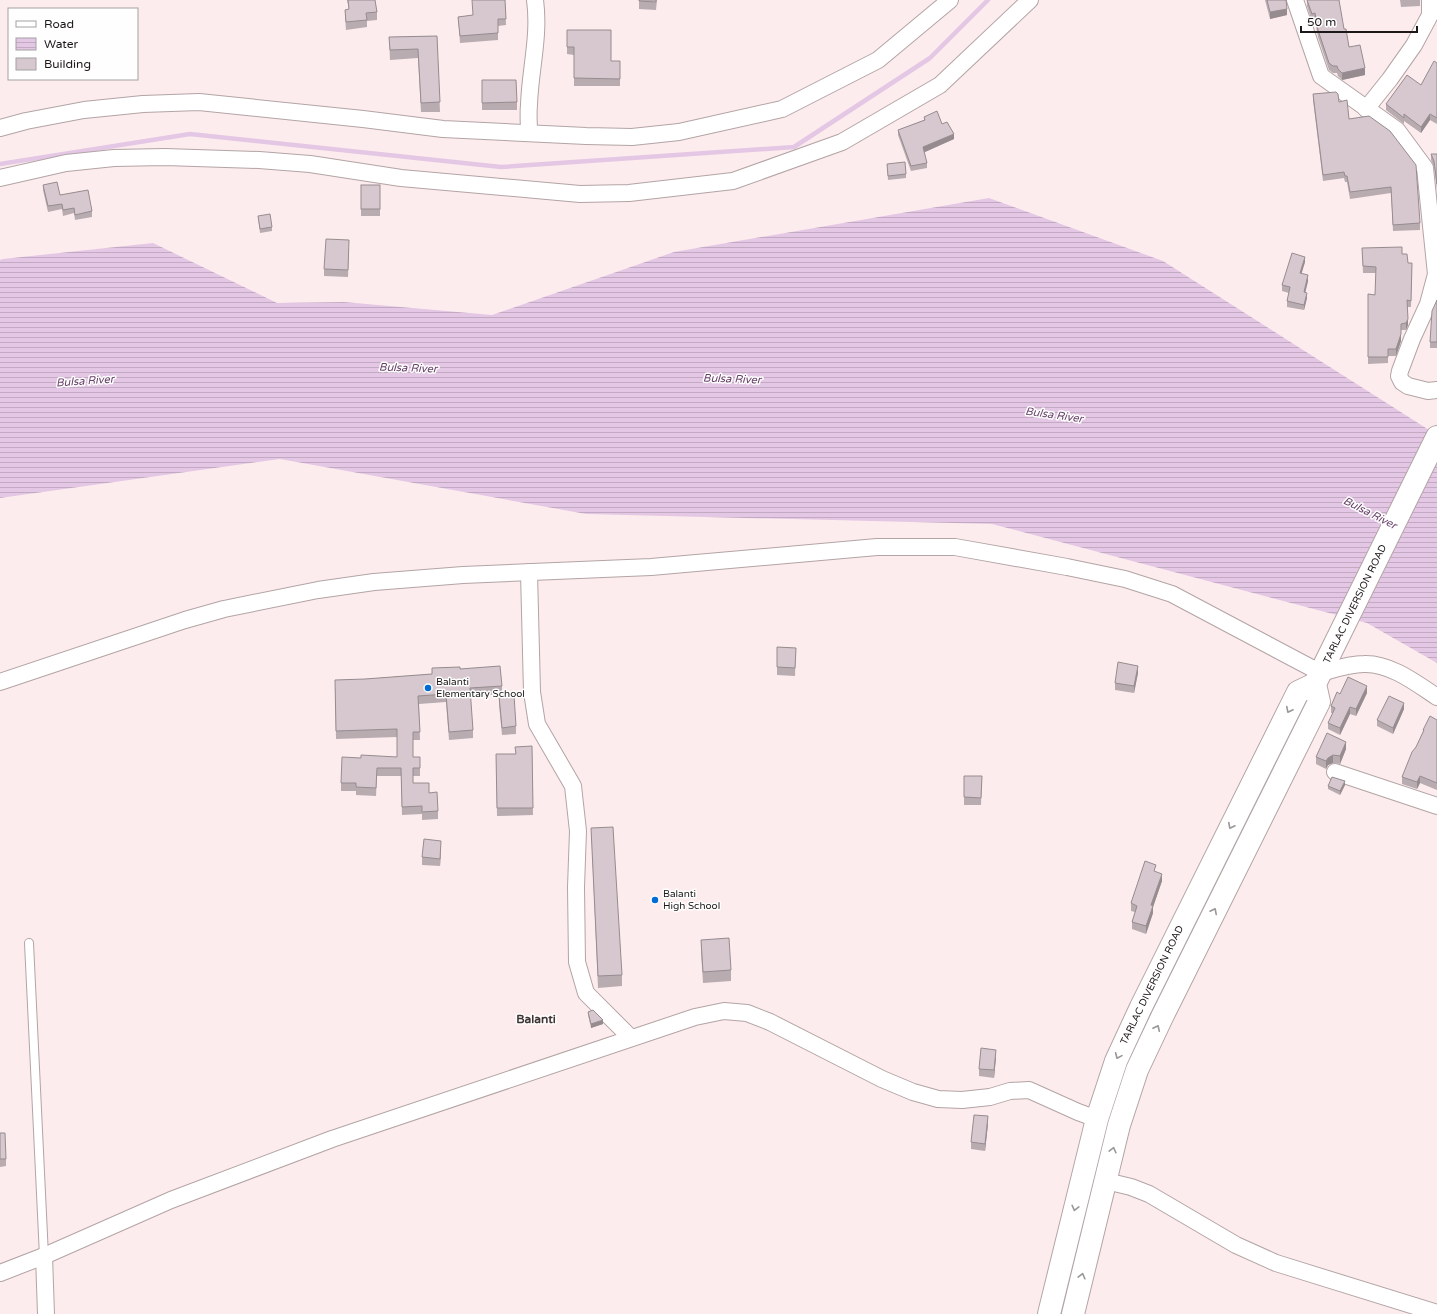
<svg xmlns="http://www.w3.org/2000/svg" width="1437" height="1314" viewBox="0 0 1437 1314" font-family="'Varela Round',sans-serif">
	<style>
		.water { fill: url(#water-rules) }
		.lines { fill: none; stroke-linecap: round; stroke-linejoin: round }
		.stream { stroke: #e4c7e4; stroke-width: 4.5 }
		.service-casing { stroke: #b3a4a5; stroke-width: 10 }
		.minor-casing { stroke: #b3a4a5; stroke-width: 18 }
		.secondary-casing { stroke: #b3a4a5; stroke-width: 24 }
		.service { stroke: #fff; stroke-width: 8 }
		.minor { stroke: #fff; stroke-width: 16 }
		.secondary { stroke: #fff; stroke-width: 22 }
		.wall { fill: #b8acb1 }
		.shaded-wall { fill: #968c90 }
		.building { fill: #d6c8ce; stroke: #968c90 }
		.oneway { stroke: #999797 }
		.poi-dot { fill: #006cd4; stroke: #fefefe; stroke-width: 1.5 }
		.labels { text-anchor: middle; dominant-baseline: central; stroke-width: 3; stroke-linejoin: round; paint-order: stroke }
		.street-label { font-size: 10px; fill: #1d1818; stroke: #fefefe }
		.poi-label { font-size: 10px; fill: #1d1818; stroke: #fefefe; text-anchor: start }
		.water-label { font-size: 11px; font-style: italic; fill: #684168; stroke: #fefefe }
		.quarter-label { font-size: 12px; font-weight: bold; fill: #403334; stroke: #fefefe }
	</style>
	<defs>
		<pattern id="water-rules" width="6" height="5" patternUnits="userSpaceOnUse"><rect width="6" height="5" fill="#e4c7e4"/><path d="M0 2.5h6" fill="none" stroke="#c3aac3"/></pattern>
	</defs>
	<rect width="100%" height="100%" fill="#fdeced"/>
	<polygon class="water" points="989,198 1163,261 1437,435 1437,663 1367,623 992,524 586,514 280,459 0,498 0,260 3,259 153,243 277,303 344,302 492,315 674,252"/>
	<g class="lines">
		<polyline class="stream" points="0,164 190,134 501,167 794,147 930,58 988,0"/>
		<g class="service-casing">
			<polyline id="service" points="29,943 44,1256"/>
		</g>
		<g class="minor-casing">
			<g id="minor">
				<polyline points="1295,0 1321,76 1397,130 1425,168 1436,274 1428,304 1412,339 1400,371 1399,376 1402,382 1408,386 1428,391 1437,390"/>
				<polyline points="1366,109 1390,79 1414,45 1430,15 1430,0"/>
				<polyline points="0,128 26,121 84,110 143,104 199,102 363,119 443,129 586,136 632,137 679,132 782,109 878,60 950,0"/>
				<path d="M529,133C529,124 528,114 529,105C530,70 540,36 535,0"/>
				<polyline points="0,178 66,163 114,158 165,157 259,160 310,164 401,178 580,194 629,193 733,181 842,142 940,85 1030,0"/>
				<polyline points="529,572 532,692 537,724 573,786 578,831 576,887 577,962 586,993 631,1038"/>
				<path d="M0,682L185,620L224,609L318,590L374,582L463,575L651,567L877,547H955L1067,567L1125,579L1172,594L1321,673C1335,669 1349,664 1364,664C1390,663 1416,683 1437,697"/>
				<polyline points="1335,772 1437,806"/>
				<polyline points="1106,1181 1131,1187 1149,1194 1236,1245 1276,1263 1437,1313"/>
				<polyline points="44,1256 46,1314"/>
				<polyline points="0,1273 44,1256 171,1200 332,1139 695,1017 724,1011 747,1013 770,1022 882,1079 913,1092 938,1099 962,1100 990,1097 1010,1091 1029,1090 1078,1112 1097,1119"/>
			</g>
		</g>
		<g class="secondary-casing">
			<g id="secondary">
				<polyline points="1049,1314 1097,1119 1116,1061 1141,1007 1298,692 1315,684"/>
				<polyline points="1073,1314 1119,1125 1137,1070 1162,1017 1319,702 1315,684 1437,437"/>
			</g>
		</g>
		<use href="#service" class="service"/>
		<use href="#minor" class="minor"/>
		<use href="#secondary" class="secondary"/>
	</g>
	<g class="wall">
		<polygon points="347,0 375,0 377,12 377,20 367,21 367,27 346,30 345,17 345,10 349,9"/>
		<polygon points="505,0 506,25 498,26 498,40 460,43 458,17 473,15"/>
		<polygon points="639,0 657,0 656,10 639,9"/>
		<polygon points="1265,0 1286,0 1287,15 1270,19"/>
		<polygon points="1307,0 1344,29 1349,47 1365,75 1342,80 1338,76 1337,73 1333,73 1329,70 1318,37 1315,21 1312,21 1307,6"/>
		<polygon points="1400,0 1420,0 1420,6 1401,7"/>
		<polygon points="567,30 611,61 620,61 620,86 574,86 574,55 567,54"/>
		<polygon points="437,36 440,112 421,112 418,58 390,60 389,37"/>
		<polygon points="1437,63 1437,124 1430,120 1421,133 1404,121 1404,124 1386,110 1386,104 1421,85"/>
		<polygon points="482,80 517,102 517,110 482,110"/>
		<polygon points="1313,94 1339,102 1349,119 1420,223 1420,230 1393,231 1391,193 1350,199 1347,182 1345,182 1344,178 1323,181 1313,100"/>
		<polygon points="924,117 942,124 954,139 924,152 927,163 927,168 911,171 898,135 898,130 924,120"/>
		<polygon points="1431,154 1437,154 1437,190 1434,167 1431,160"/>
		<polygon points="887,164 906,174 906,178 888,180"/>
		<polygon points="43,185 60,195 92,211 92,217 75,220 74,213 63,216 62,209 48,212 43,190"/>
		<rect x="361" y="185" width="19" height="31"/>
		<polygon points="258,216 272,227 272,231 260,233"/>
		<polygon points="349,248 348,277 324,276 324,269"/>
		<polygon points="1362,248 1402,254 1408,263 1412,263 1411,307 1407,307 1408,325 1406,330 1401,330 1401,341 1396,356 1388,356 1388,363 1368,364 1368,294 1375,295 1376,273 1363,273"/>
		<polygon points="1305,262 1301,273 1308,281 1305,292 1307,298 1304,310 1287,307 1287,301 1289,293 1282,291 1282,285"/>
		<polygon points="1437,300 1437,348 1430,348 1430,342"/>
		<polygon points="777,647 796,648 795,676 777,675"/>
		<polygon points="432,668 460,669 502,686 502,694 470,696 473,730 473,738 449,740 446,702 419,704 420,740 413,740 413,757 420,757 420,776 413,776 413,783 429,793 438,811 438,819 422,820 422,814 402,815 401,776 377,776 376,796 356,795 356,791 341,791 341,783 361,758 397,757 397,737 336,739 335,688 365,679 432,674"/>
		<polygon points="1138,673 1134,693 1115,690 1115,683"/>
		<polygon points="1367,693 1356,716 1350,714 1340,735 1328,729 1328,723 1333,713 1331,713 1331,706 1340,694"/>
		<polygon points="499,696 516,726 516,734 502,735 499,704"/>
		<polygon points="1404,709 1393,734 1377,726 1377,720"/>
		<polygon points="1437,720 1437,790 1420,783 1417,789 1402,784 1402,777 1423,733 1423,730"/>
		<polygon points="532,746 533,815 497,816 496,754 515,754"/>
		<polygon points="1346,749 1340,764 1333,763 1328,765 1326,769 1316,764 1316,757"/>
		<polygon points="964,776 982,776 981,805 964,805"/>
		<polygon points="1345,785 1340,795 1328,789 1328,786"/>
		<polygon points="591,828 622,975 622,986 598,988"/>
		<polygon points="441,848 440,866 422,865 422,857"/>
		<polygon points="1156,872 1162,881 1153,907 1153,913 1146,934 1132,929 1132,922 1135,912 1131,911 1131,903"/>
		<polygon points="701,940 731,970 731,981 703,983 701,951"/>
		<polygon points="588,1012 603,1024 591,1028 588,1015"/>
		<polygon points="996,1057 994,1078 979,1076 979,1069"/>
		<polygon points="988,1124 985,1151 971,1149 971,1142"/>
		<polygon points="0,1133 6,1159 6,1166 0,1167"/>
	</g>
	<g class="shaded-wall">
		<polygon points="1287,9 1287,15 1270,19 1270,12"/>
		<polygon points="1365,68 1365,75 1342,80 1342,73"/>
		<polygon points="1430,114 1430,120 1421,133 1421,127"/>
		<polygon points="954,134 954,139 923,153 923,147"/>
		<polygon points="1305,257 1305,262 1300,279 1300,273"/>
		<polygon points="1308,275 1308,281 1304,298 1304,292"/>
		<polygon points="1307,293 1307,298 1304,310 1304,305"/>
		<polygon points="1408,319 1408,325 1406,330 1406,323"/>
		<polygon points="1401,334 1401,341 1396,356 1396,349"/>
		<polygon points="1138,666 1138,673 1134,693 1134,686"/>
		<polygon points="1367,686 1367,693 1356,716 1356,709"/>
		<polygon points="1404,703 1404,709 1393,734 1393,728"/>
		<polygon points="1350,707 1350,714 1340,735 1340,728"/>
		<polygon points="1346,742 1346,749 1340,764 1340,756"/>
		<polygon points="1333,755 1333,763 1328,765 1326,769 1326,761 1328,758"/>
		<polygon points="1420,776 1420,783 1417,789 1417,782"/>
		<polygon points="1345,781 1345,785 1340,795 1340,791"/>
		<polygon points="441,841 441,848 440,866 440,859"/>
		<polygon points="1162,874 1162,881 1153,907 1153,913 1146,934 1146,926 1151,905"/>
		<polygon points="603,1020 603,1024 591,1028 591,1024"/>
		<polygon points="996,1050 996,1057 994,1078 994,1070"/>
		<polygon points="988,1116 988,1124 985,1151 985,1144"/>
	</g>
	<g class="building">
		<polygon points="348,0 375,0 377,12 366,13 367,20 346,22 345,10 349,9"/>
		<polygon points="472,0 505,0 506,19 498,19 498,33 460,36 458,17 473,15"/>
		<polygon points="639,0 656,0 656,2 639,1"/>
		<polygon points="1267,0 1286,0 1287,9 1270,12"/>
		<polygon points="1307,0 1339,0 1344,29 1346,29 1349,47 1360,45 1365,68 1342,73 1338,69 1337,66 1333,66 1329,63 1318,30 1315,13 1312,14"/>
		<polygon points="567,30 611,30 611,61 620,61 620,79 574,78 574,47 567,47"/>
		<polygon points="437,36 440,102 421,103 418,49 390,50 389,37"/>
		<polygon points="1434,61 1437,63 1437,118 1430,114 1421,127 1404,114 1404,118 1386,104 1407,75 1421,85"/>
		<polygon points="482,80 516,80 517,102 482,103"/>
		<polygon points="1336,92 1338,94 1339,102 1347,100 1349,119 1369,116 1390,131 1416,165 1420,223 1393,225 1391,187 1350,192 1347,176 1345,176 1344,172 1323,175 1313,94"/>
		<polygon points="937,111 942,124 947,122 954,134 923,147 927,163 911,166 898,130 925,120 924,117"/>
		<polygon points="1431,154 1437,154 1437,184 1434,161"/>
		<polygon points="905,162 906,174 888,176 887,164"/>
		<polygon points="57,182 60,195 88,190 92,211 75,215 74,208 63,210 62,204 48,206 43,185"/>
		<rect x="361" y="185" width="19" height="24"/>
		<polygon points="270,214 272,227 260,229 258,216"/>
		<polygon points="326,239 349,240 348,270 324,269"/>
		<polygon points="1402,247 1402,254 1407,254 1408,263 1412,263 1411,301 1407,300 1408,319 1406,323 1401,324 1401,334 1396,349 1388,349 1388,357 1368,357 1368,294 1375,295 1376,267 1363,266 1362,248"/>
		<polygon points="1292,253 1305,257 1300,273 1308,275 1304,292 1307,293 1304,305 1287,301 1290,287 1282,285"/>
		<polygon points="1437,300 1437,342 1430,342 1432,311"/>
		<polygon points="777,647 796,648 795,668 777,667"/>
		<polygon points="1118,662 1138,666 1134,686 1115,683"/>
		<polygon points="500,666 502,686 470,688 473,730 449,732 446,694 418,696 420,732 413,732 413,757 420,757 420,768 413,768 413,783 429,783 429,793 437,792 438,811 422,812 422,806 402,807 401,768 377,768 376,788 356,787 356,783 341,783 342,757 361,758 361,755 397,757 397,729 336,731 335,680 365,679 432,674 432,668 460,667 460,669"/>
		<polygon points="1348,677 1367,686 1356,709 1350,707 1340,728 1328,723 1335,708 1331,706 1337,692 1340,694"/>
		<polygon points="514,695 516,726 502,728 499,696"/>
		<polygon points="1389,696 1404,703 1393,728 1377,720"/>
		<polygon points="1430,716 1437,720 1437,783 1420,776 1417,782 1402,777 1412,752 1416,747 1424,730 1423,730"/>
		<polygon points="1327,733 1346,742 1340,756 1333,755 1328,758 1326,761 1316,757"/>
		<polygon points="532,746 533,808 497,808 496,754 516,754 515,747"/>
		<polygon points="964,776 982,776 981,798 964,797"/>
		<polygon points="1332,777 1345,781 1340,791 1328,786"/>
		<polygon points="613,827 622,975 598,976 591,828"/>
		<polygon points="424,839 441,841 440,859 422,857"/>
		<polygon points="1145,861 1156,865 1154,871 1162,874 1151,905 1153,906 1146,926 1132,922 1137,906 1131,903"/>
		<polygon points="729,938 731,970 703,972 701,940"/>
		<polygon points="593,1010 603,1020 591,1024 588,1012"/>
		<polygon points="981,1048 996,1050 994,1070 979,1069"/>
		<polygon points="974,1115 988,1116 985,1144 971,1142"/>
		<polygon points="0,1133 5,1133 6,1159 0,1159"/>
	</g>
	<defs><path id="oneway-chevron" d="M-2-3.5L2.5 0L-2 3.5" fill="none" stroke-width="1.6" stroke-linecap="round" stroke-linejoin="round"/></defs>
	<g class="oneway">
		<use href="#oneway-chevron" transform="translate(1289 710) rotate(117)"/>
		<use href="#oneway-chevron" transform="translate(1231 826) rotate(117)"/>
		<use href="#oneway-chevron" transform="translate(1214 911) rotate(-63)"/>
		<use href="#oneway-chevron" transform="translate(1157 1028) rotate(-65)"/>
		<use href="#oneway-chevron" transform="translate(1118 1056) rotate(114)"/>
		<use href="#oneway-chevron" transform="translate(1113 1150) rotate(-76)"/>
		<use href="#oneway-chevron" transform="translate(1075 1208) rotate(104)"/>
		<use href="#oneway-chevron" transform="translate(1082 1276) rotate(-76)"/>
	</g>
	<g class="poi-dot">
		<circle cx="428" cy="688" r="4"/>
		<circle cx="655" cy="900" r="4"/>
	</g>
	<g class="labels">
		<g class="street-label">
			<text transform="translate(1355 604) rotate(-64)">TARLAC DIVERSION ROAD</text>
			<text transform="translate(1152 985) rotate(-64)">TARLAC DIVERSION ROAD</text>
		</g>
		<g class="poi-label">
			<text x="436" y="682">Balanti<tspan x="436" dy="12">Elementary School</tspan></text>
			<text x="663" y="894">Balanti<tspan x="663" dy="12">High School</tspan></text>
		</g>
		<g class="water-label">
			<text transform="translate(408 368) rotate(2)">Bulsa River</text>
			<text transform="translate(732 379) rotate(2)">Bulsa River</text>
			<text transform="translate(85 381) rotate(-4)">Bulsa River</text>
			<text transform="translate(1054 415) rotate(8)">Bulsa River</text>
			<text transform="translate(1370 513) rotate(27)">Bulsa River</text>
		</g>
		<g class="quarter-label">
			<text x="536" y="1019">Balanti</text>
		</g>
	</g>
	<rect x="8" y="8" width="130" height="72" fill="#fefefe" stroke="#a4a2a2"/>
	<rect x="16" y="21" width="20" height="6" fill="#ffffff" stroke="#a4a2a2"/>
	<text x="44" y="28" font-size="12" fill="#1d1818">Road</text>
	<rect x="16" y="38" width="20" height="12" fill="url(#water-rules)" stroke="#a4a2a2"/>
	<text x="44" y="48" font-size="12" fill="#1d1818">Water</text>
	<rect x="16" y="58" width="20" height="12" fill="#d6c8ce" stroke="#a4a2a2"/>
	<text x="44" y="68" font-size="12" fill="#1d1818">Building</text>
	<path d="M1301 26v6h116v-6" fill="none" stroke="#1d1818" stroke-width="2"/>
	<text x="1307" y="26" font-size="12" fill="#1d1818" stroke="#fefefe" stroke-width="3" paint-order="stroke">50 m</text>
</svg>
